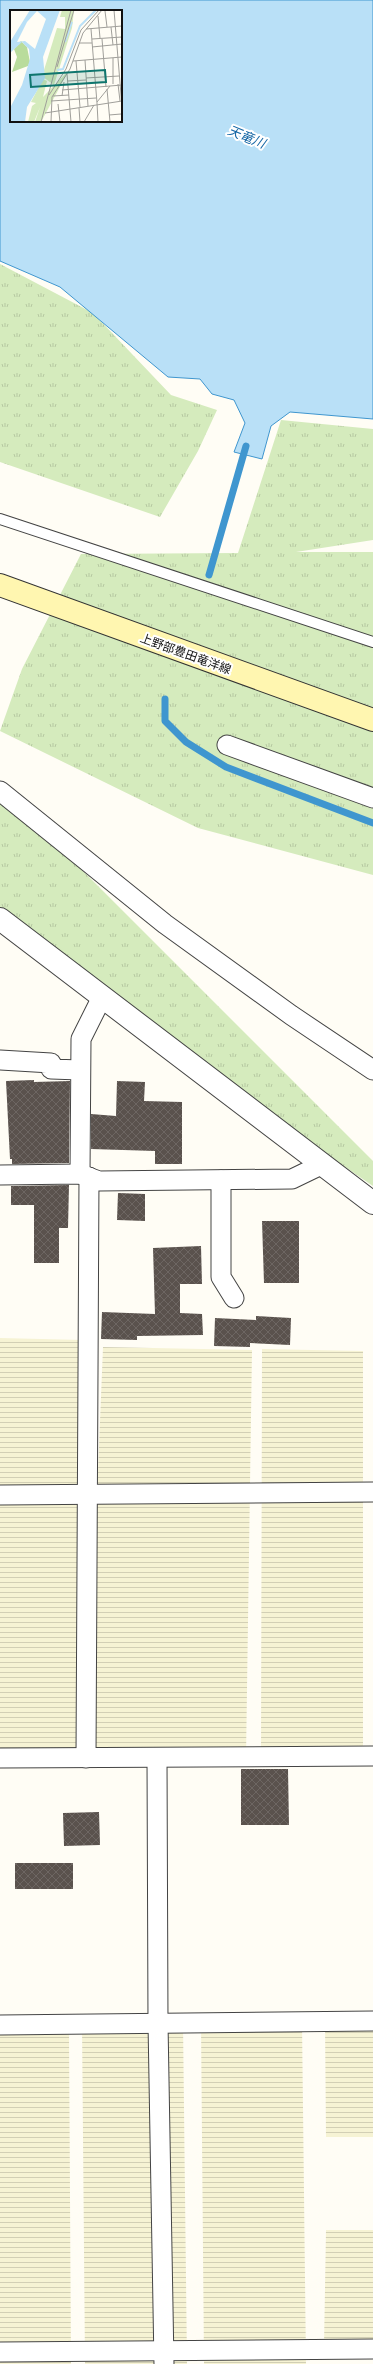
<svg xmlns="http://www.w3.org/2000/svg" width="373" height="2364" viewBox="0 0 373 2364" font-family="'Playfair Display','Noto Sans JP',serif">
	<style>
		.farmland { fill: url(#farmland-rules) }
		.grass { fill: url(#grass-tufts) }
		.water { fill: #b9e0f7; stroke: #3f96cf; fill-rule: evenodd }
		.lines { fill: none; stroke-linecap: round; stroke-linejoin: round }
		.stream { stroke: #3f96cf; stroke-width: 7 }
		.building { fill: url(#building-cross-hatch) }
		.service-casing { stroke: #444; stroke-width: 12 }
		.minor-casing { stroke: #444; stroke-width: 21 }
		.tertiary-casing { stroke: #444; stroke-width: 24 }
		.secondary-casing { stroke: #333; stroke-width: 24 }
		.service { stroke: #fff; stroke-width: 10 }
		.minor { stroke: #fff; stroke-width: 19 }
		.tertiary { stroke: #fff; stroke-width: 22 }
		.secondary { stroke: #fff6b0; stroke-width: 22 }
		.labels { text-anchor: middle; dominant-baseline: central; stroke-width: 4; stroke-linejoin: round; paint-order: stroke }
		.street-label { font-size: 12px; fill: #111; stroke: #fff }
		.water-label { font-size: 13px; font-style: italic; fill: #1768a6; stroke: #fff }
		.inset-river { fill: none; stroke: #b9e0f7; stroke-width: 2 }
		.inset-road { fill: none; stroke: #a09f9a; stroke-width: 1 }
		.view { fill: #0f766e; fill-opacity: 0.15; stroke: #0f766e; stroke-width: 2 }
		.inset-edge { fill: none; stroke: #111; stroke-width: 2 }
	</style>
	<defs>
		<pattern id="farmland-rules" width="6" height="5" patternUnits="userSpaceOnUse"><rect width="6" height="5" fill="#f6f3d4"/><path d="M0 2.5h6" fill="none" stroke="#d2cfb5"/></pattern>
		<pattern id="grass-tufts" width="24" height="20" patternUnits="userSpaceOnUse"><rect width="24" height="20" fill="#d5ebbd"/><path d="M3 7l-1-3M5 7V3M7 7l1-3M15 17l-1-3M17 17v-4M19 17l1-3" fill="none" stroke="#b6c8a1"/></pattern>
		<pattern id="building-cross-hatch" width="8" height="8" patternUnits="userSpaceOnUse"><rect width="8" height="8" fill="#5a524d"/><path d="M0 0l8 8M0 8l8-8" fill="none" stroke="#6d6662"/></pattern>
	</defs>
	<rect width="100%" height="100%" fill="#fffdf5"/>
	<g class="farmland">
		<polygon points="0,1338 83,1340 87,1745 103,1347 252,1350 246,1757 0,1758"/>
		<polygon points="262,1349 363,1351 363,1756 261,1757"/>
		<polygon points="325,2020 373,2021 373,2137 326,2137"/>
		<polygon points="201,2022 302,2022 306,2364 204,2364"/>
		<polygon points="82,2023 183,2023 187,2364 85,2364"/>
		<polygon points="0,2028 69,2028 71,2364 0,2364"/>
		<polygon points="326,2230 373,2230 373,2346 324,2347"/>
	</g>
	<g class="grass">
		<polygon points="0,264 93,313 171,395 217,410 198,451 160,517 0,462"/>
		<polygon points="281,420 373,429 373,540 296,552 373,552 373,875 198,828 0,731 22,669 81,554 238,553"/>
		<polygon points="0,788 373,1161 373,1186 0,933"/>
	</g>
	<path class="water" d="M0,0H373V419L290,412L271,426L262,459L234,452L245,423L234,400L212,394L200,379L168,377L60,287L0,261ZM11,11H121V121H11Z"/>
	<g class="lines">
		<g class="stream">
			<polyline points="209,575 246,446"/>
			<polyline points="165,699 165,721 186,742 226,767 373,823"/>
		</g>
	</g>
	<g class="building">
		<polygon points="34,1080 34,1082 70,1081 69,1163 12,1164 12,1159 10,1159 6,1081"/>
		<polygon points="117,1081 145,1082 144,1101 182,1102 182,1164 155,1164 155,1151 91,1149 91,1114 116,1116"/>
		<polygon points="69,1185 68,1228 59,1228 59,1263 34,1263 34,1205 11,1205 11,1186"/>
		<polygon points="118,1193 145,1194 145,1221 117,1220"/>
		<polygon points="262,1221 299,1221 299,1283 264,1283"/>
		<polygon points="201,1246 202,1284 180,1284 180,1313 202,1314 203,1335 137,1336 137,1340 101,1339 102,1312 155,1314 153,1248"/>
		<polygon points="256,1316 291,1318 290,1345 250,1343 250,1347 214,1346 215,1318 256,1320"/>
		<polygon points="241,1769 288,1769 289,1825 241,1825"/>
		<polygon points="99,1812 100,1845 64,1846 63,1813"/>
		<rect x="15" y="1863" width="58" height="26"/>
	</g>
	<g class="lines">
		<g class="service-casing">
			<polyline id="service" points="0,519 373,642"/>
		</g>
		<g class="minor-casing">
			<g id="minor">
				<polyline points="227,745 373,798"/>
				<polyline points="0,791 165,924 291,1015 373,1070"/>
				<polyline points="0,1060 51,1063 51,1069 80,1070"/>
				<polyline points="80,1174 81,1039 102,997"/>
				<polyline points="0,1175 80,1174 99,1181 292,1179 321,1165"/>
				<polyline points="221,1180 221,1277 234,1298"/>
				<polyline points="0,1495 373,1492"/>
				<polyline points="0,1758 373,1756"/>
				<polyline points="86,1758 89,1177"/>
				<polyline points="157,1758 158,2023 164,2364"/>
				<polyline points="0,2025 373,2021"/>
				<polyline points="0,2352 373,2349"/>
			</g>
		</g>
		<g class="tertiary-casing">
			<polyline id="tertiary" points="0,919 373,1203"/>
		</g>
		<g class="secondary-casing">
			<polyline id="secondary" points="0,585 373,720"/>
		</g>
		<use href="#service" class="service"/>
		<use href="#minor" class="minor"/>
		<use href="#tertiary" class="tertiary"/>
		<use href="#secondary" class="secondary"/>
	</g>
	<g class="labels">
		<g class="street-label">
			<text transform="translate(186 653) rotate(20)">上野部豊田竜洋線</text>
		</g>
		<g class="water-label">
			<text transform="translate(247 136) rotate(22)">天竜川</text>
		</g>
	</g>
	<g transform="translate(10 10)">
		<rect width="112" height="112" fill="#fffdf5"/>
		<path d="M52,0H64L62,18L44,75L33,67L34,60L47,18L55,19V7H50ZM59,60L31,112H25L30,97L24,112H18L22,96L26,93L21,92L33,69L37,71L33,87Z" fill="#d5ebbd"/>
		<path d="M11,31L17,37L20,52L18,56L2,62L7,47L4,39Z" fill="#b9dc9c"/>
		<path d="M20,0H50L33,47L35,68L17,97L15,112H0V98L12,75L20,49L19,39L12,32L0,43V32ZM27,1L36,9L25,39L15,31L7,32L17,12Z" fill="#b9e0f7" fill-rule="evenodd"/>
		<path class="inset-river" d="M55,32L62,12M47,60L53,59L70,16L86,0"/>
		<path class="inset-road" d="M104,0L112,97M95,1L97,17M88,6L90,28M101,17L103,35M76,19L112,16M81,19L87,93M82,29L112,27M92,29L96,77M69,33H82M82,37L112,34M103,48V74M75,50L78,96M63,51L112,47M66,51L70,97M47,57L64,0M57,64L61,112M76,68L109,66M58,71L76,70M108,74L110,91M97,79L100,112M52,80L100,76M39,85L56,59L71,20L89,0M43,86L59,85M52,86L54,72M41,91L86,88M87,92L100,76L112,75M87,93L88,112M48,94L50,112M69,98L70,112M35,103L112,91M99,105L111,104M31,112L61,0M41,112L42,87L60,59L73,23L92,0M74,112L84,95"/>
		<path class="view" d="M95,60L96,72L21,77L20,65Z"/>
		<rect width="112" height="112" class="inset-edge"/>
	</g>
</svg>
